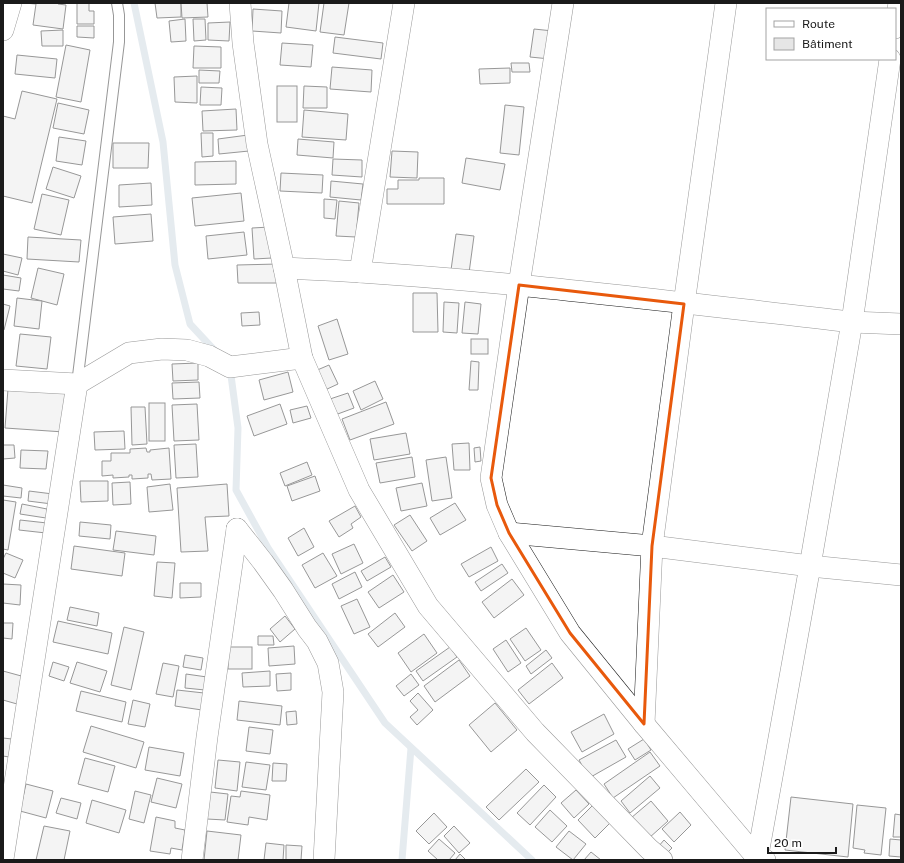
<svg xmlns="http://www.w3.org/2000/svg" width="904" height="863" viewBox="0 0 904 863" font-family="'Public Sans',sans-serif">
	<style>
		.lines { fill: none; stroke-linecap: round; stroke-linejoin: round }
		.stream { stroke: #c6d2dc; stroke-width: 7 }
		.building { fill: #e6e6e6; stroke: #1a1a1a }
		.service-casing { stroke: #1a1a1a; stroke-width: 12 }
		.minor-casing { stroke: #1a1a1a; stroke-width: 22 }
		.service { stroke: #fff; stroke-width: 10 }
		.minor { stroke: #fff; stroke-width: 21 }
		.marked { fill: none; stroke: #e8590c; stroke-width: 3; stroke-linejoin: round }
	</style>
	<rect width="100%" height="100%" fill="#fff"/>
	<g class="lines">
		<g class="stream">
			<polyline points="134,3 163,142 175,265 190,324 216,352"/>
			<polyline points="230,368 238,428 236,490 268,548 385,723 532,860"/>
			<polyline points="402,860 411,748"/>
		</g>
	</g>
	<g class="building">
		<polygon points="24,3 58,3 58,4 66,5 63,29 33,25 36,4"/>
		<polygon points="77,3 89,3 89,11 94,11 94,24 77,24"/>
		<polygon points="155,3 181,3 181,17 157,18"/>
		<polygon points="181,3 207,3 208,17 182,18"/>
		<polygon points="289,3 319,3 316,31 286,27"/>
		<polygon points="324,3 349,3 344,35 320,32"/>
		<polygon points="253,9 282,11 281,33 252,31"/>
		<polygon points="185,19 186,41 171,42 169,21"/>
		<polygon points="193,19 205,19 206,40 194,41"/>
		<polygon points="230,22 229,41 208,40 208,23"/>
		<polygon points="77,26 94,26 94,38 77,37"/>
		<polygon points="534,29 553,31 550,59 530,57"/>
		<polygon points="63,30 63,46 42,46 41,31"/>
		<polygon points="335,37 383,43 381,59 333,53"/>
		<polygon points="282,43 313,45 311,67 280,65"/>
		<polygon points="66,45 90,50 81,102 56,97"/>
		<polygon points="194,46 221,47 221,68 193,68"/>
		<polygon points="17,55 57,59 55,78 15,74"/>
		<polygon points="511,63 529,63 530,72 512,72"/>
		<polygon points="332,67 372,70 371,92 330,89"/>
		<polygon points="510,68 510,83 480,84 479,69"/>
		<polygon points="199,70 220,71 219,83 199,83"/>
		<polygon points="197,76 197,103 175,102 174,77"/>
		<rect x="277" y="86" width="20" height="36"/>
		<polygon points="304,86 327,87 327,108 303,108"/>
		<polygon points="201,87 222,88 221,105 200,105"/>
		<polygon points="22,91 57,99 32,203 3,196 3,116 15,119"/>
		<polygon points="58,103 89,110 84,134 53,128"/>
		<polygon points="505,105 524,107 519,155 500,153"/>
		<polygon points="236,109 237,130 203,131 202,111"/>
		<polygon points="304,110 348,114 346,140 302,137"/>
		<polygon points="201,133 213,133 213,156 202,157"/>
		<polygon points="248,135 249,151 219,154 218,139"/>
		<polygon points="59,137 86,141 82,165 56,161"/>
		<polygon points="298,139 334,142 333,158 297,155"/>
		<polygon points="113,143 149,143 148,168 113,168"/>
		<polygon points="392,151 418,152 417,178 390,177"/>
		<polygon points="466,158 505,164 500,190 462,183"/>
		<polygon points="333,159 362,160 362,177 332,175"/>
		<polygon points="236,161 236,184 195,185 195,162"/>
		<polygon points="53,167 81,176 74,198 46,189"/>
		<polygon points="281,173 323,175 322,193 280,191"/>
		<polygon points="419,178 444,178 444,204 387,204 387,189 398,189 398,180 419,180"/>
		<polygon points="331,181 363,184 361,200 330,197"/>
		<polygon points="151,183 152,205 119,207 119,185"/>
		<polygon points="241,193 244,221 195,226 192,198"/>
		<polygon points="42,194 69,200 61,235 34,229"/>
		<polygon points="324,199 337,200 335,219 324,218"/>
		<polygon points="339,201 359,203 356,237 336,236"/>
		<polygon points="151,214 153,241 115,244 113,217"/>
		<polygon points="270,227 272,258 254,259 252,228"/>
		<polygon points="244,232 247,255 208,259 206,236"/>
		<polygon points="456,234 474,236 469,273 451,270"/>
		<polygon points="28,237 81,240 79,262 27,259"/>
		<polygon points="3,254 22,258 18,275 3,271"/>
		<polygon points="278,264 278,283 238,283 237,265"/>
		<polygon points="38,268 64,274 57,305 31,298"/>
		<polygon points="3,275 21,278 19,291 3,289"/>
		<polygon points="413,293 437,293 438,332 413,332"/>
		<polygon points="17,298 42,301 39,329 14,326"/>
		<polygon points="444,302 459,303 457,333 443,332"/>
		<polygon points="465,302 481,304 478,334 462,333"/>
		<polygon points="3,304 10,306 4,330 3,330"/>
		<polygon points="259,312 260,325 242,326 241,313"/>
		<polygon points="337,319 348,354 329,360 318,326"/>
		<polygon points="20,334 51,337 47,369 16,366"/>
		<rect x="471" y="339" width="17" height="15"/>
		<polygon points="471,361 479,362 478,390 469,390"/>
		<polygon points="198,363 198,380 173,381 172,364"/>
		<polygon points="329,365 338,384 325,390 315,371"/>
		<polygon points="288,372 293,392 264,400 259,380"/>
		<polygon points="375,381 383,399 361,410 353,391"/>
		<polygon points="199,382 200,398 173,399 172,383"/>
		<polygon points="8,389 67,392 64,432 5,428"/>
		<polygon points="348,393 354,408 335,415 330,399"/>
		<polygon points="386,402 394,424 350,440 342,419"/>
		<rect x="149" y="403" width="16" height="38"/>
		<polygon points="197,404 199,440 174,441 172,405"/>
		<polygon points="280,404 287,424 254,436 247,416"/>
		<polygon points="307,406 311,418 293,423 290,410"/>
		<polygon points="131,407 145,407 147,444 132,445"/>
		<polygon points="124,431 125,449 95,450 94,432"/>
		<polygon points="406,433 410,454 374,460 370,439"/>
		<polygon points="469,443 470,470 454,470 452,444"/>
		<polygon points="196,444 198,477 176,478 174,445"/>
		<polygon points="3,445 14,445 15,458 3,459"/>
		<polygon points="480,447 481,461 475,462 474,448"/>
		<polygon points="146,448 147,452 150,452 150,450 169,448 171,479 152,480 151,474 148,474 148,478 132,479 132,475 129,475 129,477 113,478 113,475 102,476 102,461 111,461 111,453 130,453 130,449"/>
		<polygon points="21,450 48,451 46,469 20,468"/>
		<polygon points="412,457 415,477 380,483 376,463"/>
		<polygon points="446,457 452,498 432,501 426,460"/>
		<polygon points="307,462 312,475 285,486 280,473"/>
		<polygon points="315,476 320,491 292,501 287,486"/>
		<polygon points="80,481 108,481 108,501 81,502"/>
		<polygon points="130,482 131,504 113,505 112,483"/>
		<polygon points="422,483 427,506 401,511 396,488"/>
		<polygon points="170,484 173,510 149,512 147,487"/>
		<polygon points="227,484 229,516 205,517 208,551 181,552 177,488"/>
		<polygon points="3,485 22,488 21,498 3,496"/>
		<polygon points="29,491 53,494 52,504 28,501"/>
		<polygon points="3,500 16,502 8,550 3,549"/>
		<polygon points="455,503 466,520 440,535 430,518"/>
		<polygon points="22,504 47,509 46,518 20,514"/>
		<polygon points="355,506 361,517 351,524 353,528 339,537 329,521"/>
		<polygon points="410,515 427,541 412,551 394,525"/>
		<polygon points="20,520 47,523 46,533 19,530"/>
		<polygon points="80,522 111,525 110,539 79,536"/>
		<polygon points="304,528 314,547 298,556 288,538"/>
		<polygon points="116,531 156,536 154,555 113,550"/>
		<polygon points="354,544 363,563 341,574 332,554"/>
		<polygon points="74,546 125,553 122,576 71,569"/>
		<polygon points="491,547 498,561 469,577 461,564"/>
		<polygon points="6,553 23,560 15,578 3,573 3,559"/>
		<polygon points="323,553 337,576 315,588 302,565"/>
		<polygon points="385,557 391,567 367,581 361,571"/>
		<polygon points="157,562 175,563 172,598 154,596"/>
		<polygon points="502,564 508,573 481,591 475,582"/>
		<polygon points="355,572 362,587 339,599 332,584"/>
		<polygon points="393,575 404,592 379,608 368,592"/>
		<polygon points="512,579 524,595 494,618 482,602"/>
		<polygon points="180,583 201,583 201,597 180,598"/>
		<polygon points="3,584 21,585 20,605 3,603"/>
		<polygon points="357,599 370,627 354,634 341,606"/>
		<polygon points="70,607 99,613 97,626 67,620"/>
		<polygon points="395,613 405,627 378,647 368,634"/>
		<polygon points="285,616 295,629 280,642 270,629"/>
		<polygon points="58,621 112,633 108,654 53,642"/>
		<polygon points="3,623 13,623 12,639 3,638"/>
		<polygon points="124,627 144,632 131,690 111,685"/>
		<polygon points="526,628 541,650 525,661 510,639"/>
		<polygon points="424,634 437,653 411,672 398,653"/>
		<polygon points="258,636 273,636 274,645 258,645"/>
		<polygon points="506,640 521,663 508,672 493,649"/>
		<polygon points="294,646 295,664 269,666 268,648"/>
		<rect x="228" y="647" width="24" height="22"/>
		<polygon points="450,647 457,657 423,681 416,671"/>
		<polygon points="546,650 552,658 531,674 526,666"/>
		<polygon points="185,655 203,658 201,670 183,667"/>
		<polygon points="459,660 470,676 435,702 424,686"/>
		<polygon points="53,662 69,667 64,681 49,676"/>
		<polygon points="77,662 107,671 100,692 70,683"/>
		<polygon points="163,663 179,666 173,697 156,694"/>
		<polygon points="552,663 563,678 529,704 518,690"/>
		<polygon points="3,671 25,677 17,704 3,700"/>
		<polygon points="270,671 270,686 243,687 242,673"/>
		<polygon points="291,673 291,690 277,691 276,674"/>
		<polygon points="186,674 207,677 205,690 185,688"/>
		<polygon points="411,674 419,685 404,696 396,686"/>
		<polygon points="177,690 204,693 202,710 175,706"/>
		<polygon points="81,691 126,702 122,722 76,711"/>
		<polygon points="418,693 433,710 417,725 410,717 418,710 410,701"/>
		<polygon points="133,700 150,704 145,727 128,724"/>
		<polygon points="239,701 282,706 280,725 237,720"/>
		<polygon points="495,703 517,730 491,752 469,725"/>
		<polygon points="296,711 297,724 287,725 286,712"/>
		<polygon points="604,714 614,734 582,752 571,732"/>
		<polygon points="91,726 144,742 136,768 83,752"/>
		<polygon points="249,727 273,730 270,754 246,751"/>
		<polygon points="3,738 12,739 9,757 3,756"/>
		<polygon points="644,739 651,750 635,760 628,749"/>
		<polygon points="616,740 626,757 589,778 579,760"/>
		<polygon points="149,747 184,753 180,776 145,770"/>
		<polygon points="650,752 660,766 613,798 604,784"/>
		<polygon points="85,758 115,766 108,792 78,784"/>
		<polygon points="218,760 240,762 237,791 215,788"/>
		<polygon points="246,762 270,765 266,790 242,787"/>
		<polygon points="273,763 287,764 286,781 272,781"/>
		<polygon points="526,769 539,782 499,820 486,807"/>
		<polygon points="650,776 660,788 630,813 621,801"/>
		<polygon points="157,778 182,784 176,808 151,802"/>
		<polygon points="26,784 53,791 46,818 20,811"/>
		<polygon points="544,785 556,797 530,825 517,813"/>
		<polygon points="576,790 589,804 574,818 561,803"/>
		<polygon points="135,791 151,795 144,823 129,819"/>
		<polygon points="241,791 270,795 267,820 249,817 248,825 227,822 231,796 240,797"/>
		<polygon points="210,792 228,794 225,820 207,819"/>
		<polygon points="791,797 853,804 848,857 785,850"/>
		<polygon points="61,798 81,803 77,819 56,813"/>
		<polygon points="92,800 126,810 119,833 86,823"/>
		<polygon points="651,801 668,821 649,838 631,818"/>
		<polygon points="594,804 612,821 595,838 578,820"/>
		<polygon points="857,805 886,808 881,855 864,853 865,850 853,848"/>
		<polygon points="550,810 567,826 552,842 535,827"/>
		<polygon points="680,812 691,825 674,842 662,829"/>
		<polygon points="434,813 447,827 429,844 416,831"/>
		<polygon points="895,814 901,815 901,837 893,837"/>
		<polygon points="156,817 175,821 175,828 185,830 182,850 171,848 170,854 150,851"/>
		<polygon points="44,826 70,831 64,860 36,860"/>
		<polygon points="454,826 470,843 459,853 444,836"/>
		<polygon points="207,831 241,835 238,860 204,860"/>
		<polygon points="569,831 586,844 573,860 556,847"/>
		<polygon points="439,839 455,853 449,860 438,860 428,851"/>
		<polygon points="890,839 901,840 901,857 889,856"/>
		<polygon points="664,840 672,848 666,854 658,847"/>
		<polygon points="266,843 284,845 283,860 264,860"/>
		<polygon points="286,845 302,846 301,860 286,860"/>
		<polygon points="591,852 601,860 584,860"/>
		<polygon points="460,854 466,860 455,860"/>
	</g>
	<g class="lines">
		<g class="service-casing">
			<polyline id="service" points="77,384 119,42 119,15 117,3"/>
		</g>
		<g class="minor-casing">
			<g id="minor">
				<polyline points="240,3 243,43 257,144 284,268 302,358 359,490 428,606 535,732 649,849 662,860"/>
				<polyline points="563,3 519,285 491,478 497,505 509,533 570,633 644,724 758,859 765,860"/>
				<polyline points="895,28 899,3"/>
				<polyline points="3,30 11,3"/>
				<path d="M284,268C474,276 663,301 852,322L901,324"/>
				<polyline points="360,272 404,3"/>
				<polyline points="3,380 77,384 129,353 162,349 187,350 209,356 230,367 302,358"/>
				<polyline points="237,529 263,562 283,590 307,628 317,641 328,663 333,692 324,860"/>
				<polyline points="509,533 652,546 810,566 901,575"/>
				<polyline points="644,724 652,546 684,304 726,3"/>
				<polyline points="3,859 77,384"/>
				<polyline points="192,860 207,737 237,529"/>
				<polyline points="757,860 810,566 852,322 890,59"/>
			</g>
		</g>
		<use href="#service" class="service"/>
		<use href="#minor" class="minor"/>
	</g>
	<path d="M0 0H904V863H0ZM519,285L684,304L652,546L644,724L570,633L509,533L497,505L491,478Z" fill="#fff" fill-opacity=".55" fill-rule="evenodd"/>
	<path class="marked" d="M519,285L684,304L652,546L644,724L570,633L509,533L497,505L491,478Z"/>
	<rect width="904" height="863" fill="none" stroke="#1a1a1a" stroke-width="8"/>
	<rect x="766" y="8" width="130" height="52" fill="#ffffff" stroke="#a3a3a3"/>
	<rect x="774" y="21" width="20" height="6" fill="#ffffff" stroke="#a3a3a3"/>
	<text x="802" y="28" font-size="12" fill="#1a1a1a">Route</text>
	<rect x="774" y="38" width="20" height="12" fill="#e6e6e6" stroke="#a3a3a3"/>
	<text x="802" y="48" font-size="12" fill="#1a1a1a">Bâtiment</text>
	<path d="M768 847v6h68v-6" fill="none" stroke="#1a1a1a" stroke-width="2"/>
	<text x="774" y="847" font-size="12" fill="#1a1a1a" stroke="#ffffff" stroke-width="3" paint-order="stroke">20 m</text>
</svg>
